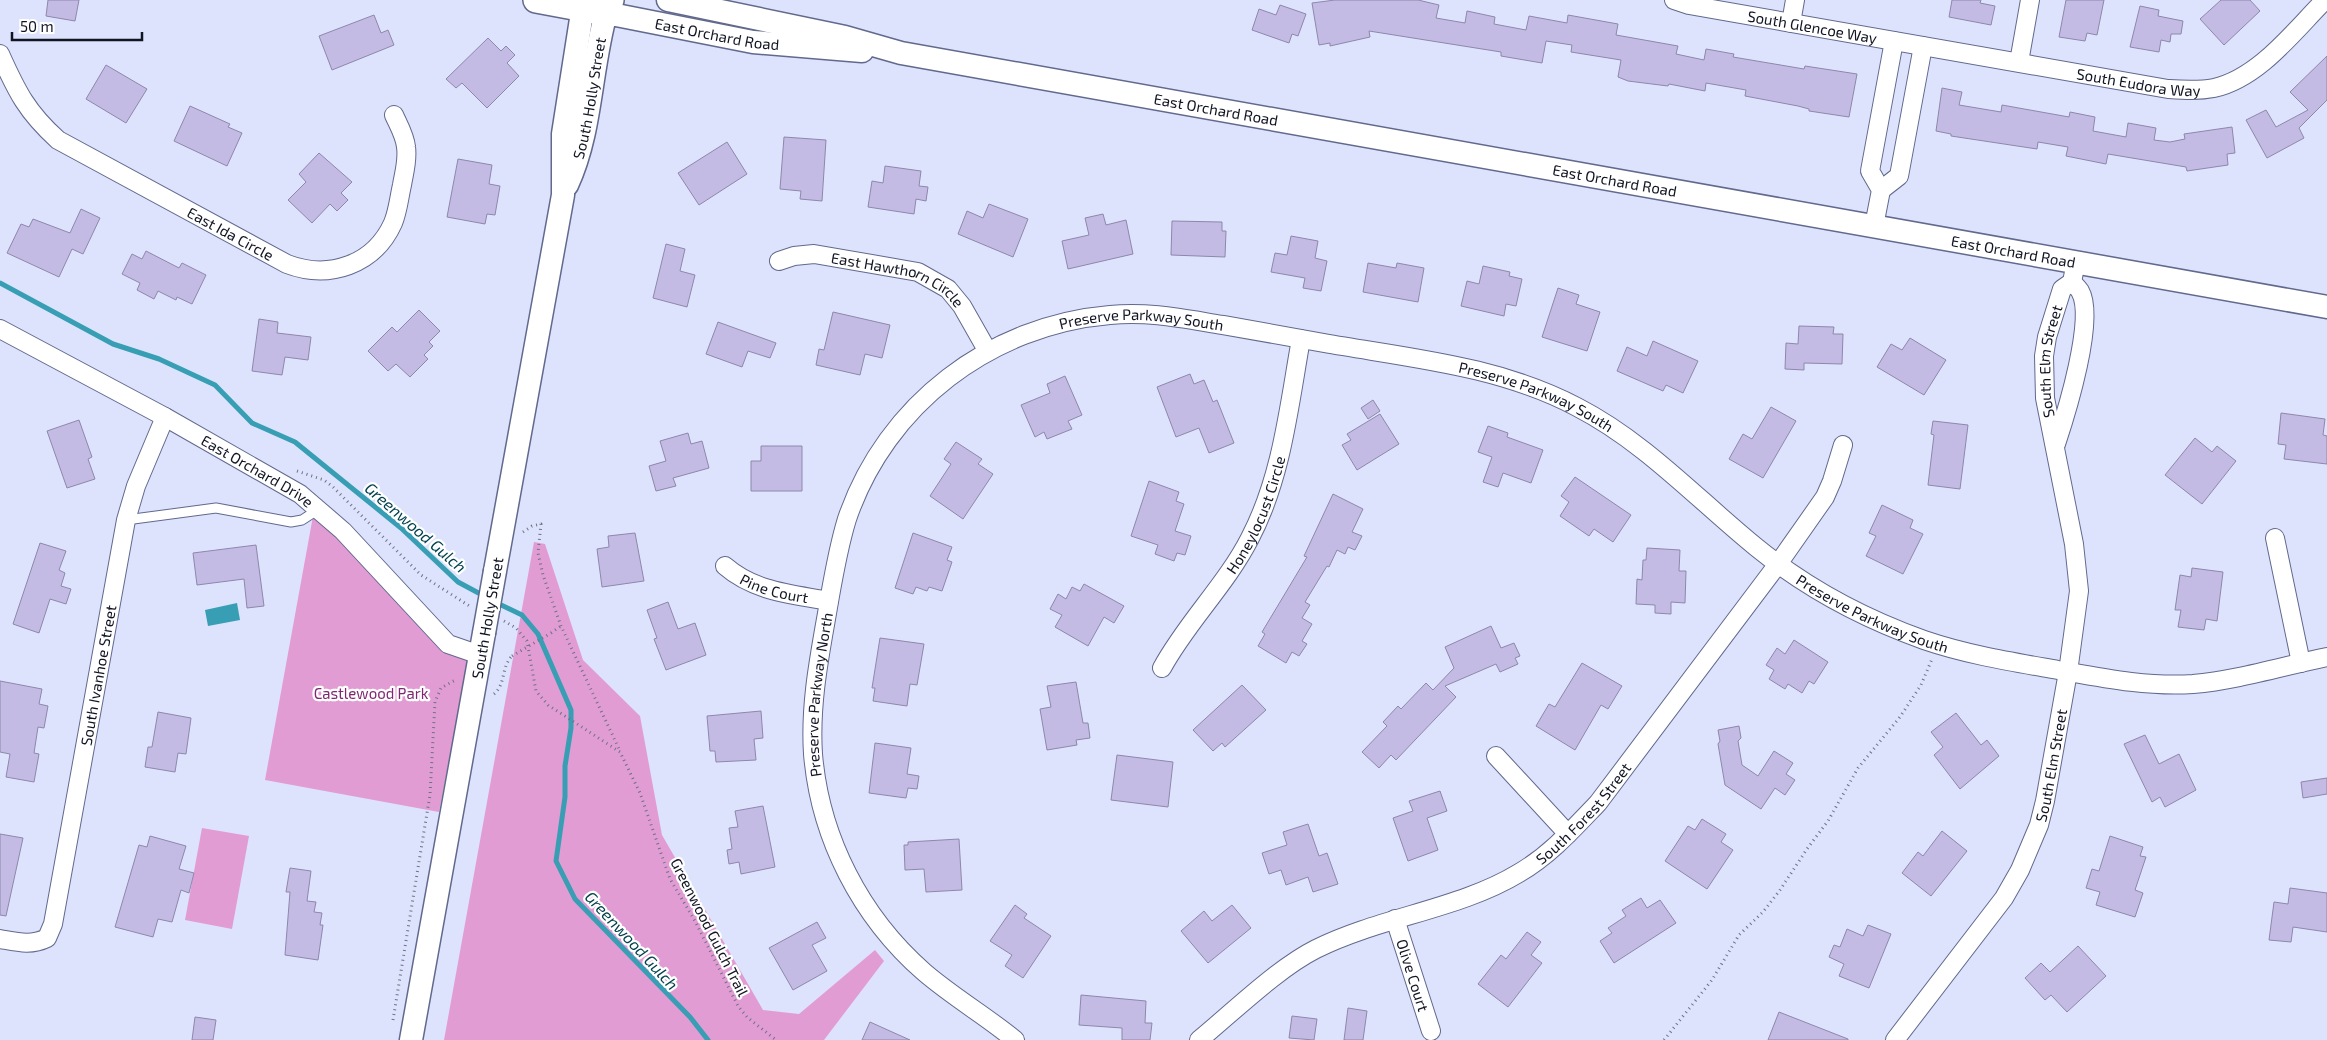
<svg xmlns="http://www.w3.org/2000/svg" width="2327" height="1040" viewBox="0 0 2327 1040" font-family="'Exo 2',sans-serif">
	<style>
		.green { fill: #e29cd4 }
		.water { fill: #379eb3 }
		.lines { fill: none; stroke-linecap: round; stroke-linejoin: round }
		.stream { stroke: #379eb3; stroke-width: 5 }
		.building { fill: #c3bbe3; stroke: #8e87ac }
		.service-casing { stroke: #61698d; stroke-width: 11 }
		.minor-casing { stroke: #61698d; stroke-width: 20 }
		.tertiary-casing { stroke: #61698d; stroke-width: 25 }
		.secondary-casing { stroke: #61698d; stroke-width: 28 }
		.path { stroke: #6e7285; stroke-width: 3; stroke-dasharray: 1 4; stroke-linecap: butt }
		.service { stroke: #fff; stroke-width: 9 }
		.minor { stroke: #fff; stroke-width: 18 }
		.tertiary { stroke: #fff; stroke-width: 22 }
		.secondary { stroke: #fff; stroke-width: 25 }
		.tertiary-bridge-casing { stroke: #61698d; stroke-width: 25; stroke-linecap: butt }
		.path-bridge { stroke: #6e7285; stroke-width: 3; stroke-dasharray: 1 4; stroke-linecap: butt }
		.tertiary-bridge { stroke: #fff; stroke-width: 22 }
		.labels { text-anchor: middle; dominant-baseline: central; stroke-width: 4.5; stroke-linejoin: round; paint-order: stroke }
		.street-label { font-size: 15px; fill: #111422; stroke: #fff }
		.park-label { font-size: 15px; fill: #802773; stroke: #fff }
		.water-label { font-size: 16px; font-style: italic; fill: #02424e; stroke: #fff }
	</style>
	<rect width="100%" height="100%" fill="#dde3fc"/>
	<g class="green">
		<polygon points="315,505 470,652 439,812 265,780"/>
		<polygon points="534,542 545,544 583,660 640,716 662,835 763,1010 799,1014 875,950 884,961 824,1040 444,1040"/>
		<polygon points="202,828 249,836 232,929 185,920"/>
	</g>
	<polygon class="water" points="237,603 240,620 208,626 205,610"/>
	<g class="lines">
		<g class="stream">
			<polyline points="0,283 113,344 159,359 215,385 252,423 295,442 401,528 458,582 486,597"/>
			<polyline points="495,602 522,615 538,634 571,710 571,728 565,766 565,797 556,861 575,899 690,1017 708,1040"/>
		</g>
	</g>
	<g class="building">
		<polygon points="48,0 79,0 75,21 46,16"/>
		<polygon points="1335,0 1418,0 1439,5 1436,18 1465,23 1467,11 1495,17 1494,24 1526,30 1529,16 1567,23 1568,15 1618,24 1616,35 1678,46 1676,54 1704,60 1706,49 1734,54 1733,57 1804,69 1805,66 1857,74 1849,117 1809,111 1809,109 1798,106 1745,96 1746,90 1706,83 1705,91 1669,84 1668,86 1628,81 1618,77 1621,60 1571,52 1572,45 1546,41 1542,63 1501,56 1501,52 1369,31 1370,37 1330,46 1330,43 1319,45 1312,3"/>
		<polygon points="1952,0 1981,0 1980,3 1995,6 1991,25 1949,17"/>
		<polygon points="2066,0 2104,0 2097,35 2087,33 2085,41 2059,37"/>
		<polygon points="2221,0 2250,0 2260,11 2224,45 2200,19"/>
		<polygon points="1280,5 1306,14 1298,36 1292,34 1289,43 1252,30 1259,9 1276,15"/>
		<polygon points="2140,6 2159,10 2158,16 2183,21 2181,34 2171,34 2170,42 2161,40 2159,52 2130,47"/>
		<polygon points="374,15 381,33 388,30 394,45 332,70 319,36"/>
		<polygon points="488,38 501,51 506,46 515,55 507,63 519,76 487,108 462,83 456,88 446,79"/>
		<polygon points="2327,56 2327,100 2299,128 2304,138 2267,158 2246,120 2266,110 2276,127 2308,110 2290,92"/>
		<polygon points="106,65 147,89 126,123 86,99"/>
		<polygon points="1942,88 1962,92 1959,105 2001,112 2002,105 2069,117 2070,112 2095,117 2093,131 2126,137 2128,123 2156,128 2154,140 2170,142 2185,139 2184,134 2232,127 2235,153 2227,154 2228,165 2187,171 2186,167 2108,154 2106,164 2066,156 2068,147 2038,142 2037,149 1951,136 1951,134 1936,131"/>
		<polygon points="190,106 230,124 228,127 242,133 227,166 174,141"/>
		<polygon points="784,137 826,140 822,201 800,199 801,191 780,189"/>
		<polygon points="727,142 747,174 699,205 678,173"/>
		<polygon points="319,153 352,182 341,193 348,200 337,211 330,204 312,223 288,200 306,182 299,174"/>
		<polygon points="458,159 492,165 489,184 500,186 495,215 487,214 485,224 447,217"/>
		<polygon points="885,166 921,171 919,186 928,187 926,201 916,199 914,214 868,207 872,181 883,183"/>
		<polygon points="989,204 1028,219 1013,257 958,234 967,211 983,218"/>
		<polygon points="81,209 100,218 83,254 72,249 59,277 7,253 21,224 29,227 33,219 70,233"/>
		<polygon points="1103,214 1106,225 1126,220 1133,254 1068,269 1062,241 1089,235 1085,218"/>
		<polygon points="1172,221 1222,222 1222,231 1226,231 1225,257 1171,255"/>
		<polygon points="1291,236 1318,241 1315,258 1327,261 1321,291 1303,288 1305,278 1271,272 1275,253 1287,255"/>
		<polygon points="666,244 685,249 680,271 695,275 687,307 653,298"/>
		<polygon points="146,251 179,268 182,263 206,275 192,304 177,297 176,300 158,291 154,299 137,290 140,283 122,274 132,254 142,259"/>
		<polygon points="1368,263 1396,268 1397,263 1424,268 1418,302 1363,292"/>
		<polygon points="1483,266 1510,272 1509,276 1522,279 1516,306 1506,304 1504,316 1461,306 1467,281 1479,284"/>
		<polygon points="1558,288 1579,295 1576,304 1600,312 1587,351 1542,337"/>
		<polygon points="419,310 440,331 429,342 433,346 424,355 428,359 410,377 396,364 388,371 368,351 392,327 397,332"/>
		<polygon points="833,312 890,325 882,358 865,354 860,375 816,365 819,349 824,350"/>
		<polygon points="259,319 278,322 277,333 311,337 308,360 285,357 282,375 252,371"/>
		<polygon points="718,322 776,343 770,358 748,351 742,367 706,354"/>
		<polygon points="1799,326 1834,327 1833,334 1843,334 1842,364 1804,363 1804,370 1785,369 1786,343 1798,344"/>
		<polygon points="1910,338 1946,360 1924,395 1877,367 1891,344 1902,350"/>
		<polygon points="1653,341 1698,361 1683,393 1666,385 1663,391 1617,371 1627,347 1647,356"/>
		<polygon points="1190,374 1194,384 1204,380 1213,402 1217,400 1234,443 1209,453 1199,428 1176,437 1157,387"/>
		<polygon points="1065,376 1082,415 1068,421 1072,429 1047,439 1044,432 1035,437 1021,405 1050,393 1047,384"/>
		<polygon points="1373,400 1380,411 1368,419 1361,408"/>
		<polygon points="1771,407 1796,421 1763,478 1729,459 1743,434 1752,439"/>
		<polygon points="2281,413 2325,419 2323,435 2327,436 2327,464 2284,459 2286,445 2278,444"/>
		<polygon points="1380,414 1399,444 1357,470 1342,445 1351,440 1347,434"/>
		<polygon points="79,420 92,457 88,459 95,479 67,488 47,431"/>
		<polygon points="1933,421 1968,425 1960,489 1928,485 1934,435 1931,434"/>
		<polygon points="1488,426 1508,433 1507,437 1543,450 1531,483 1503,473 1498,487 1483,482 1492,457 1478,452"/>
		<polygon points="688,433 691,444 702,441 709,468 673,478 676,486 656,491 649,466 666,461 660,441"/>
		<polygon points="2195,438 2212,452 2217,446 2236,461 2202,504 2165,475"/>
		<polygon points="956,442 982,459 978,464 993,474 963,519 930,496 951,464 944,459"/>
		<polygon points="761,446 802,446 802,491 751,491 751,461 761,461"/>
		<polygon points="1575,477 1631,515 1613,542 1594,529 1589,536 1560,516 1569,502 1561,496"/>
		<polygon points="1149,481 1179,492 1176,501 1184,504 1175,531 1191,536 1185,555 1177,553 1174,561 1155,554 1158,545 1131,536"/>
		<polygon points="1333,494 1363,509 1352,532 1362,536 1355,550 1348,547 1345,554 1337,550 1329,567 1327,566 1305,602 1310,605 1302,618 1312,624 1302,641 1307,644 1299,656 1292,652 1286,663 1258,646 1265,634 1262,632 1307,557 1304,556"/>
		<polygon points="1882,505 1913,520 1910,528 1923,534 1903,574 1866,556 1876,536 1869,533"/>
		<polygon points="635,533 644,581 602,587 597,549 609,547 608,536"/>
		<polygon points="913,533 952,547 947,560 952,562 942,591 929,587 927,591 916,587 913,594 895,588"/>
		<polygon points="40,543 66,551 59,570 65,573 61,586 71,589 66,604 50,599 39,633 13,624"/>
		<polygon points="256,545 264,606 247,608 244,579 197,585 193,553"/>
		<polygon points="1647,548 1680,550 1679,571 1686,571 1685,603 1671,602 1671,614 1655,613 1655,605 1636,604 1637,579 1642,580 1643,560 1646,560"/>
		<polygon points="2192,568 2223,572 2217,621 2206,619 2204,630 2178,627 2181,610 2175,610 2180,575 2191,577"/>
		<polygon points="1084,584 1124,606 1114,623 1104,617 1088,646 1055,627 1062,615 1050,609 1058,594 1066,599 1072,587 1080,591"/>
		<polygon points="668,602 678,629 695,623 706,655 666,670 654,639 657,638 647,610"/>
		<polygon points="1491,626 1501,648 1514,643 1520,656 1515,658 1518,664 1500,672 1496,664 1445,686 1456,697 1396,760 1391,755 1379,768 1362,752 1387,726 1383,722 1398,706 1401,709 1426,683 1433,690 1454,668 1445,647"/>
		<polygon points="880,638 924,644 917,685 910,684 907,706 873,701 875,688 872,688"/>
		<polygon points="1794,640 1828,662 1814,684 1809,681 1802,693 1788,684 1785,689 1769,679 1774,670 1766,665 1777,648 1785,654"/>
		<polygon points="1582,663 1622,686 1608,709 1601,705 1575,750 1536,726 1549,704 1555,707"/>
		<polygon points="0,681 42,689 39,704 48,706 44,728 38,727 34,753 39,754 34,782 6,777 10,754 0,752"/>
		<polygon points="1076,682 1083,723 1088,723 1090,738 1076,740 1077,745 1047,750 1040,709 1051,707 1047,686"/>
		<polygon points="1242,685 1266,710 1225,747 1222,743 1213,751 1193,730"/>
		<polygon points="761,711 763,738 754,739 756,760 716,762 715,751 710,751 707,716"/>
		<polygon points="158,712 191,718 186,754 178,753 175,772 145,767 148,747 152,747"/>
		<polygon points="1956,713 1981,745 1987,740 1999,756 1960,789 1934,755 1943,747 1931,732"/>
		<polygon points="1739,726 1741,738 1738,741 1742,765 1758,776 1774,751 1793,763 1786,774 1795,780 1785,795 1775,788 1761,809 1725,785 1718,744 1720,741 1718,730"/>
		<polygon points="2145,735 2159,764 2179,754 2196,790 2165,807 2160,797 2152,802 2124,744"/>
		<polygon points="875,743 911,748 907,774 919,776 917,789 908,788 906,798 869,793"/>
		<polygon points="1117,755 1173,762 1168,807 1111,800"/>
		<polygon points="2327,778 2327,794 2303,798 2301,782"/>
		<polygon points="1440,791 1447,811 1427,818 1438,850 1408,861 1393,818 1413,811 1409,801"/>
		<polygon points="763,806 775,867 741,874 739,862 729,864 727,850 732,849 729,828 738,827 735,811"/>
		<polygon points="1702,819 1726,834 1721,842 1733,850 1707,889 1665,861 1688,826 1695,830"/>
		<polygon points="1308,824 1319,856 1327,853 1338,884 1313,892 1308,877 1286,885 1281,870 1269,874 1262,853 1287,845 1283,832"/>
		<polygon points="1942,831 1967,851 1931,896 1902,873 1918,852 1923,856"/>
		<polygon points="0,834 23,838 6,916 0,915"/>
		<polygon points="150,836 186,846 179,869 194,873 189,893 181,890 172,922 158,919 153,937 115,927 139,845 147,847"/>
		<polygon points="2110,836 2143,847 2140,856 2146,857 2135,890 2143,893 2135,917 2096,905 2100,892 2086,888 2092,869 2099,871"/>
		<polygon points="959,839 962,890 926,892 924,869 905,870 904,845 908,845 908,842"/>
		<polygon points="290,868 311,871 307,901 316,902 314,912 322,913 320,925 323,925 318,960 285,955 290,892 286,892"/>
		<polygon points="2290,888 2327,893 2327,932 2293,927 2291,942 2269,940 2274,902 2288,904"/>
		<polygon points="1641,898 1647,908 1660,900 1676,923 1614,963 1600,941 1612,933 1608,928 1626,916 1622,910"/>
		<polygon points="1015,905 1027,914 1024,918 1051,936 1023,978 1005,966 1012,955 990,941"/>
		<polygon points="1232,905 1251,928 1208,963 1181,931 1204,911 1212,921"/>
		<polygon points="817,922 826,938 812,945 827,971 793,990 769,948"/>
		<polygon points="1868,925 1891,934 1869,988 1839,976 1844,964 1829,957 1834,945 1840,947 1847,929 1863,936"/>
		<polygon points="1527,932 1541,942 1531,955 1542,963 1508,1007 1478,984 1501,955 1506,959"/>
		<polygon points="2078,946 2106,976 2067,1012 2051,995 2045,1000 2025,978 2041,963 2050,972"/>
		<polygon points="1081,995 1146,1001 1145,1023 1152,1023 1150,1040 1122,1040 1122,1028 1079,1025"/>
		<polygon points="1348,1008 1367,1011 1363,1040 1344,1040"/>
		<polygon points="1779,1012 1848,1039 1848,1040 1768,1040"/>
		<polygon points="1292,1016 1317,1019 1314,1040 1289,1038"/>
		<polygon points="195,1017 216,1020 213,1040 192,1040"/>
		<polygon points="870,1022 910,1040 862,1040"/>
	</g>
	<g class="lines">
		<g class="service-casing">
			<polyline id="service" points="126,520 216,508 291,522 302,520 319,509"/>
		</g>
		<g class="minor-casing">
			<g id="minor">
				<path id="s1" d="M1674,0L1689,5L2168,89C2184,90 2199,91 2214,88C2259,78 2294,31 2325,0"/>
				<polyline points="1791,23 1795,0"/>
				<path id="s2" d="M0,54C17,92 27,112 58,140L287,264C329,280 374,265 393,223C398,211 399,198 402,185C404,173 408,160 406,147C405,136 399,126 394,115"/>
				<polyline points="2019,62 2030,0"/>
				<polyline points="1881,190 1899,176 1923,46"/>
				<polyline points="1874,226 1881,190 1870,171 1894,41"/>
				<path id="s3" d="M779,261L794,256L814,254L918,272L948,289L962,306L987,350"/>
				<path id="s4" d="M0,329L165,417L300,494L343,531L448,644L480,655"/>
				<path d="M2056,444C2066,414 2096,318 2080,291C2078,288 2075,285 2072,282"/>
				<polyline points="2275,538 2301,663"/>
				<path id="s5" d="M725,566C755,592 792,594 829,601"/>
				<path id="s6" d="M1162,668C1187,622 1226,585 1250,538C1282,477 1289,406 1301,339"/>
				<polyline points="1496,756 1568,834"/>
				<path id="s7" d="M1395,919L1431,1031"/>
				<path id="s8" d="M0,939C17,942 31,946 47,938L53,924L126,520L136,486L165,417"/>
				<path id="s9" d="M1015,1040C986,1016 953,997 924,972C861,917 820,838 813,754C810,708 818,664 826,619C832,585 837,551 847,519C886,404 991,325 1110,315C1149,311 1185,319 1223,325C1257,331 1291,337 1324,343C1409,358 1500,366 1577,407C1645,442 1697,499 1756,547C1805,587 1865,619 1924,640C1968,655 2013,662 2058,670C2103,678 2147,687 2193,684C2238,680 2283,666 2327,657"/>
				<path id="s10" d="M1199,1040C1233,1012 1278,968 1316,949C1380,917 1460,909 1519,873C1550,855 1574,828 1598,803L1778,564L1825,497L1832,481L1843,445"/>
				<path id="s11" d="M1895,1040L2004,898L2020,870L2039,825L2045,801L2068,672L2079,591L2074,544L2045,398L2044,356L2047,337L2062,289L2072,282L2076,262"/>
			</g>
		</g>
		<g class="tertiary-casing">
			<g id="tertiary">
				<path id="s12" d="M668,0L845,37L901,53L2327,307"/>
				<path id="s13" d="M567,185C592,131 590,70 606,13L753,42L862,51"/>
				<polyline points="495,571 563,195 563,134 584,0"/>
				<polyline points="411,1040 484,633"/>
			</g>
		</g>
		<g class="secondary-casing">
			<polyline id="secondary" points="536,0 606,13 611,0"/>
		</g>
		<g class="path">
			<polyline points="297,471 324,480 333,487 421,575 471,607"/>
			<polyline points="523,532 532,526 541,524 538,553 543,575 561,626 620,751"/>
			<polyline points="504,621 516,628 527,641 536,691 548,705 620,752 640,793 670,879 695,921 738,1006 747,1017 776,1040"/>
			<polyline points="551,633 561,626"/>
			<path d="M494,694C506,684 501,667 512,656"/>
			<polyline points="393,1020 430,795 435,702 441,688 457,679"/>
			<polyline points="1664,1040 1712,980 1739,935 1763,912 1780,890 1807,849 1828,821 1858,768 1900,717 1921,685 1932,659"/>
		</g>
		<use href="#service" class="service"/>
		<use href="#minor" class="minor"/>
		<use href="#tertiary" class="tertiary"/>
		<use href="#secondary" class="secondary"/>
		<g class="tertiary-bridge-casing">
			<polyline id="tertiary-bridge" points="484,633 495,571"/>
		</g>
		<polyline class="path-bridge" points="512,656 551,633"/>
		<use href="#tertiary-bridge" class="tertiary-bridge"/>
	</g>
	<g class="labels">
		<g class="street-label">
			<text stroke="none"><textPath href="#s1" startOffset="141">South Glencoe Way</textPath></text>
			<text stroke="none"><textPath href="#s13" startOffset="290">East Orchard Road</textPath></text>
			<text stroke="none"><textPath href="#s1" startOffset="472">South Eudora Way</textPath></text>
			<text stroke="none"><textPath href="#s13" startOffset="90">South Holly Street</textPath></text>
			<text stroke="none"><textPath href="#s12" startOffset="559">East Orchard Road</textPath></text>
			<text stroke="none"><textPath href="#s12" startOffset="964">East Orchard Road</textPath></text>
			<text stroke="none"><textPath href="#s2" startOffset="301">East Ida Circle</textPath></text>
			<text stroke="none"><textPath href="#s12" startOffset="1369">East Orchard Road</textPath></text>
			<text stroke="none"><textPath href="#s3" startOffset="125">East Hawthorn Circle</textPath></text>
			<text stroke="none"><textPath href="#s9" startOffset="986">Preserve Parkway South</textPath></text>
			<text stroke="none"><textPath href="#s11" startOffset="731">South Elm Street</textPath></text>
			<text stroke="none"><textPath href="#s9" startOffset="1391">Preserve Parkway South</textPath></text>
			<text stroke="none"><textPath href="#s4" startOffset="294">East Orchard Drive</textPath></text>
			<text stroke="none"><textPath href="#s6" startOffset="181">Honeylocust Circle</textPath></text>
			<text stroke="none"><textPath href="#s5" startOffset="55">Pine Court</textPath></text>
			<text stroke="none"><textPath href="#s9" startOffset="1796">Preserve Parkway South</textPath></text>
			<text transform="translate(487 618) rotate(-80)">South Holly Street</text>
			<text stroke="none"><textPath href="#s8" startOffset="316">South Ivanhoe Street</textPath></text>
			<text stroke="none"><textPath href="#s9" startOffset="424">Preserve Parkway North</textPath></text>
			<text stroke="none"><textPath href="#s11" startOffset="321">South Elm Street</textPath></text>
			<text stroke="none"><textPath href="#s10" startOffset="454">South Forest Street</textPath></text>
			<text transform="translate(710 927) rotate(63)">Greenwood Gulch Trail</text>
			<text stroke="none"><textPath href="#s7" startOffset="59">Olive Court</textPath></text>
		</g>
		<g class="park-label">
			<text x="371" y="693">Castlewood Park</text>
		</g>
		<g class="water-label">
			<text transform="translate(416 527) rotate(41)">Greenwood Gulch</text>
			<text transform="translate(632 940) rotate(47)">Greenwood Gulch</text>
		</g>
	</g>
	<path d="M12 32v8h130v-8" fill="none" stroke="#111422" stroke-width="2.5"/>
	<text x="20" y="32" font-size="15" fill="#111422" stroke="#ffffff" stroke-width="4" paint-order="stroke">50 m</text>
</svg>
